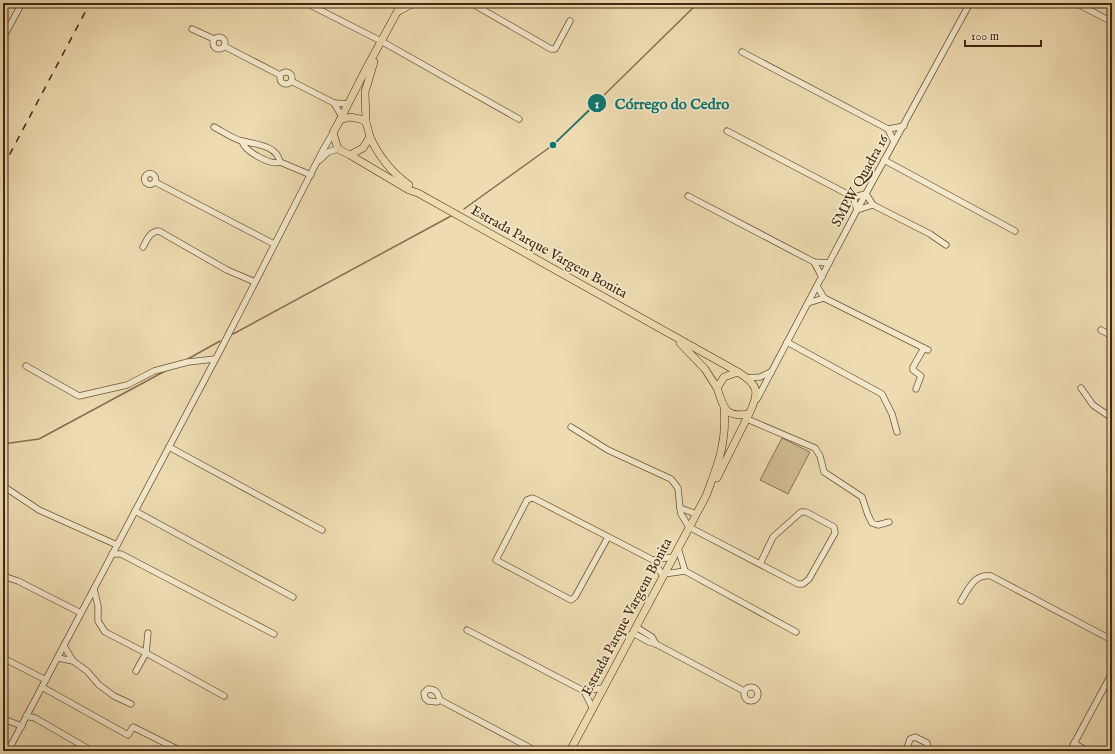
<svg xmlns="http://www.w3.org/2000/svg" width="1115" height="754" viewBox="0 0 1115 754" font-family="'IM FELL English',serif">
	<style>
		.green { fill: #d1bd96; stroke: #897254 }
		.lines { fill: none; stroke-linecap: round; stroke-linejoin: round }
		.stream { stroke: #856f51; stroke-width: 1.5 }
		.minor-casing { stroke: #6c5539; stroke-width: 7 }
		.major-casing { stroke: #412811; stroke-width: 8 }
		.minor { stroke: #f4e8cc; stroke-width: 5.5 }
		.major { stroke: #eedbb1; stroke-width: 7 }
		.rail { stroke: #412811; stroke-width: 1.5; stroke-dasharray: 7 7; stroke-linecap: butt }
		.labels { text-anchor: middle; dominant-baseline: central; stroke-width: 3.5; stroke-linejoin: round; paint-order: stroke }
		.street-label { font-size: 14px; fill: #412811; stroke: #f4e8cc }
		.leader { fill: none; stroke: #0f766e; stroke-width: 1.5 }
		.callout-dot { fill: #0f766e; stroke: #f4e8cc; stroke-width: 1.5 }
		.mark-label { font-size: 12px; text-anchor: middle; font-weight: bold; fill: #fff }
		.callout-label { font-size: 15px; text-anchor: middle; font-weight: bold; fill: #0f766e; stroke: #f4e8cc; stroke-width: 3.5; stroke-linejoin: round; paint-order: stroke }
	</style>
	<rect width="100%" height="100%" fill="#eedbb1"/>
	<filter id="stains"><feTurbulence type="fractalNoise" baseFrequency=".005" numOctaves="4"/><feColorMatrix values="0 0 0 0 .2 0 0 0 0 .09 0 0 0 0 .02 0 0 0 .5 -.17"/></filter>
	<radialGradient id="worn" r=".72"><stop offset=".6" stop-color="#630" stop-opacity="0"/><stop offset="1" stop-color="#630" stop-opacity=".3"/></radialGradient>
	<polygon class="green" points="782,438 810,452 788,494 760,480"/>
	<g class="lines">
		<g class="stream">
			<polyline points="464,209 553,145 698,3"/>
			<polyline points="233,334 451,216"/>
			<polyline points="186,360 220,341"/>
			<polyline points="3,444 39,439 167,370"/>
		</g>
		<g class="minor-casing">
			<g id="minor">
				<polyline points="306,3 381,41 519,119"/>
				<polyline points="471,3 551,49 555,49 570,21"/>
				<polyline points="1076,3 1112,22"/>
				<polyline points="398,12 415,3"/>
				<polyline points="192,29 214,39"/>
				<circle cx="219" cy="43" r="6"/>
				<polyline points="3,38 22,3"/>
				<polyline points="224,46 280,75"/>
				<polyline points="742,52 888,129 894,142"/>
				<circle cx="286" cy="78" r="6"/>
				<polyline points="291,81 334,103 348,104"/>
				<polyline points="334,103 342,117"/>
				<path d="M214,127C222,131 233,139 242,141C254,144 277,145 280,162L311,175"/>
				<polyline points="888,129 904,126"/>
				<polyline points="727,131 853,197 866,194 873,205 930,234 946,245"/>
				<path d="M242,141C244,151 271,166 280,162"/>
				<polyline points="320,160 328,152 338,149"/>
				<polyline points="884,160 1015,231"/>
				<circle cx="150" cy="179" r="5.5"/>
				<polyline points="155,182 274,244"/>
				<polyline points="688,196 814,262 829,263"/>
				<polyline points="853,197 857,210 873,205"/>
				<path d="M143,247C147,240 150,231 159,231L227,270L255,282"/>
				<polyline points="814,262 822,277"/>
				<polyline points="817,286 824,298 928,350"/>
				<polyline points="808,303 824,298"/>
				<polyline points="1101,330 1112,336"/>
				<polyline points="787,342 882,394 892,414 897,432"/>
				<polyline points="26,366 79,396 127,385 154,371 188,362 215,359"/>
				<polyline points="747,378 760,377 771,372"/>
				<polyline points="1081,388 1093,405 1112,418"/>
				<polyline points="916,389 921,376 913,370 913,367 924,348"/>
				<polyline points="757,399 857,210 970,3"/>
				<polyline points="747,419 815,448 820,456 824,472 862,497 868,515 872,523 878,525 889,522"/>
				<polyline points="571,427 608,450 671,479 678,488 680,508 696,514"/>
				<polyline points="169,447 322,530"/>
				<polyline points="1110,469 1112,471"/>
				<polyline points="3,486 39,510 117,545"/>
				<polyline points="680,508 681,514 689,527 798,584 803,584 809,579 835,533 834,527 806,512 801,512 773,537 760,564"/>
				<polyline points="135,511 293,597"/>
				<polyline points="608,537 575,597 571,600 496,560 527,500 532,498 535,499 653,560 663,576"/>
				<polyline points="678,548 685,571"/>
				<polyline points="112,554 121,554 274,634"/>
				<polyline points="653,560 673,557"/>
				<polyline points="664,574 685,571 796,632"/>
				<polyline points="3,576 18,581 81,613"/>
				<polyline points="94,589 98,606 98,621 105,632 146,653 224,696"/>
				<path d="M961,601C969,588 974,574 991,576L1112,640"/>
				<polyline points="636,627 652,637 656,644"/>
				<polyline points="467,630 584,691 603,688"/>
				<polyline points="633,633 649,642 656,644 744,691"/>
				<polyline points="64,646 73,661 87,671 99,685 114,696 131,704"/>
				<polyline points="3,658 46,680"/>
				<polyline points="58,658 73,661"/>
				<polyline points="136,671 146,653 148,633"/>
				<polyline points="42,687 128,735 133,727 181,751"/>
				<circle cx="751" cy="694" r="7"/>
				<polyline points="584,691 593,709"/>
				<path d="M440,700L437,702L428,701L425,698L424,693L428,689C436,689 438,693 440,700L536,751"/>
				<polyline points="26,716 35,718 92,751"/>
				<polyline points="3,719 22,726"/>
				<polyline points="1074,743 1087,751"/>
				<polyline points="8,751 223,345 323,150 333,133"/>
				<polyline points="906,751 910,739 915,737 927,743 928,751"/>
				<polyline points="1070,751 1112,673"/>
			</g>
		</g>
		<g class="major-casing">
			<g id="major">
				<polygon points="350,117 360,119 366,122 370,137 363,148 350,155 338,149 333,133 340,120"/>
				<polyline points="340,120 366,69 402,3"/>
				<polyline points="366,122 365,92 374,62"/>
				<path d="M370,137C379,157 391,172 409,185"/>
				<polyline points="350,155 409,190 418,193 738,372"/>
				<polyline points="680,343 705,369 717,388"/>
				<path d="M738,372C759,385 760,392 749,414C725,418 724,408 717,388L724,377Z"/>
				<polyline points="717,478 749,414"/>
				<path d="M570,751L706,496C718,464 727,443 724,408"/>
			</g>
		</g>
		<use href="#minor" class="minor"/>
		<use href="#major" class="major"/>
		<polyline class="rail" points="3,167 90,3"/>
	</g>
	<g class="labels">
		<g class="street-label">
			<text transform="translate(860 181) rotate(-61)">SMPW Quadra 16</text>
			<text transform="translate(549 252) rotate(29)">Estrada Parque Vargem Bonita</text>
			<text transform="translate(627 617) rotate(-62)">Estrada Parque Vargem Bonita</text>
		</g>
	</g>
	<path class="leader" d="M553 145L597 103"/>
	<g class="callout-dot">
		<circle cx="553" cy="145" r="4"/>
		<circle cx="597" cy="103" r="10"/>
	</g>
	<g class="mark-label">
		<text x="597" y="108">1</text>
	</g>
	<g class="callout-label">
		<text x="672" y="109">Córrego do Cedro</text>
	</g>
	<rect width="1115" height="754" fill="none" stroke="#eedbb1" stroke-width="16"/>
	<rect x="4" y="4" width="1107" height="746" fill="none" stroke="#412811" stroke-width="2"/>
	<rect x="8" y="8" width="1099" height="738" fill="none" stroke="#412811"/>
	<path d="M965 40v6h76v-6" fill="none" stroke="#412811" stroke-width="2"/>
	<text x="971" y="40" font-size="12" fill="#412811" stroke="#f4e8cc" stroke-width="3" paint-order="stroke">100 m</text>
	<rect width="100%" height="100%" filter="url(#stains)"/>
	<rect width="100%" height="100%" fill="url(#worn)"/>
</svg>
